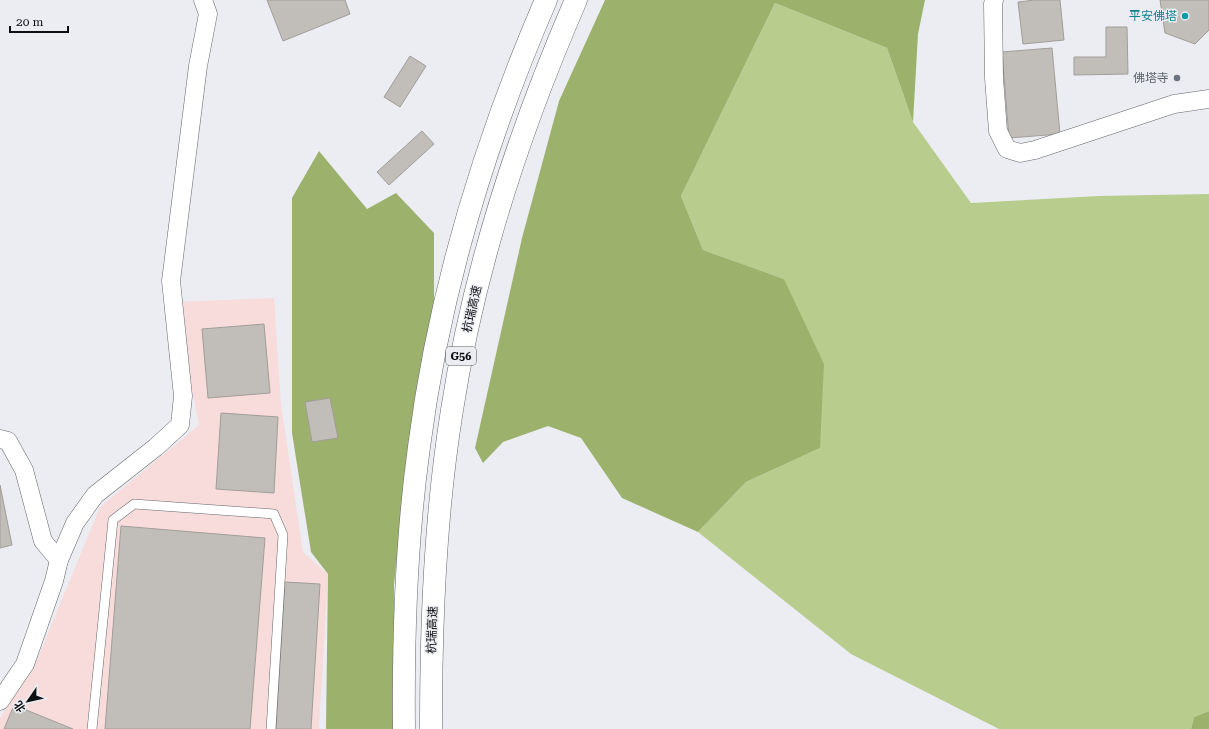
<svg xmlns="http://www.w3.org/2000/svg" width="1209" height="729" viewBox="0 0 1209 729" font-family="'Roboto Serif','Noto Sans SC',serif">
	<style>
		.industrial { fill: #f7dcdb }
		.green { fill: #b8cc8d }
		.forest { fill: #9cb26c }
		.building { fill: #c1beb9; stroke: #a19d99 }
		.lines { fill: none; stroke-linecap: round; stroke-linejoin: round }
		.service-casing { stroke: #63666a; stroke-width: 10 }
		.minor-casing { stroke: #63666a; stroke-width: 19 }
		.motorway-casing { stroke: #63666a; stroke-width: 23 }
		.service { stroke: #fff; stroke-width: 9 }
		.minor { stroke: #fff; stroke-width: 18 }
		.motorway { stroke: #fff; stroke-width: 22 }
		.culture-dot { fill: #0f9aa8; stroke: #ebedf2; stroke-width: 1.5 }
		.worship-dot { fill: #6b7280; stroke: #ebedf2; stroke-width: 1.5 }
		.labels { text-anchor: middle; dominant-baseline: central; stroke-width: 3; stroke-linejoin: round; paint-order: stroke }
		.shield { fill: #ebedf2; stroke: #505254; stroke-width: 1 }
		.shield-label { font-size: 11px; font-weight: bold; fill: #0e0f11 }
		.culture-label { font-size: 12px; fill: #0d838f; stroke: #ebedf2; text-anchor: end }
		.worship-label { font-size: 12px; fill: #5b616d; stroke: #ebedf2; text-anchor: end }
		.street-label { font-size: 12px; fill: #0e0f11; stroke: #ebedf2 }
	</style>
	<rect width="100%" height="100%" fill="#ebedf2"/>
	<polygon class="industrial" points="274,298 281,404 303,552 328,574 319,729 0,729 0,718 37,660 100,507 199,425 175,302"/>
	<polygon class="green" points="775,3 887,48 913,122 971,203 1099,196 1209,194 1209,711 1194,717 1191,729 999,729 851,654 698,532 746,482 820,448 784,279 703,250 681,196"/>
	<g class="forest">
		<polygon points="605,0 925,0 918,34 913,122 887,48 775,3 681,196 703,250 784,279 824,364 820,448 746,482 698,532 622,498 581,438 548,426 503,442 483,463 475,448 522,238 559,101"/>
		<polygon points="319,151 367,209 396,193 434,233 434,314 413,411 394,585 395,729 326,729 328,574 311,552 292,433 292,198"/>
		<polygon points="1209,711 1209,729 1191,729 1194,717"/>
	</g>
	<g class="building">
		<polygon points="267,0 345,0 350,14 283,41"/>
		<polygon points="1035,0 1060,0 1064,40 1023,44 1018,2"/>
		<polygon points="1160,0 1209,0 1209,30 1195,44 1165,33"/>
		<polygon points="1106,27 1127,27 1128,74 1074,75 1074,57 1106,57"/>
		<polygon points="1052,48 1060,134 1009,138 1002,52"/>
		<polygon points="410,56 426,66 400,107 384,97"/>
		<polygon points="422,131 434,144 389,185 377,172"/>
		<polygon points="264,324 270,393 208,398 202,329"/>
		<polygon points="330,398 338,438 312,442 305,402"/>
		<polygon points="221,413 278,417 274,493 216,489"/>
		<polygon points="0,485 12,545 0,548"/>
		<polygon points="121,526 265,538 250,729 105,729"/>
		<polygon points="285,582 320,584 311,729 276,729"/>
		<polygon points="14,705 73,729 4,729"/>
	</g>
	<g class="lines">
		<g class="service-casing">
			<polyline id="service" points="92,729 113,520 134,504 274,514 283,535 271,729"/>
		</g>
		<g class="minor-casing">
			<g id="minor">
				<polyline points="994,0 993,4 994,78 998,131 1007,149 1020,153 1035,150 1174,104 1209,99"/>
				<polyline points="0,439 8,441 24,470 43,541 59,560"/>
				<polyline points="0,701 25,664 54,581 59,560 75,523 95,495 156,447 180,425 183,396 171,281 198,66 208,14 203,0"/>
			</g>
		</g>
		<g class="motorway-casing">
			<g id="motorway">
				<path d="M404,729C403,635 406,541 419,447C439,292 484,143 546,0"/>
				<path d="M431,729C431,622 435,516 452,410C474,268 519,131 576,0"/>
			</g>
		</g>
		<use href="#service" class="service"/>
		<use href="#minor" class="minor"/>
		<use href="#motorway" class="motorway"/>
	</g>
	<circle class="culture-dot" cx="1185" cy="16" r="4"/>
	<circle class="worship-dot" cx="1177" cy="78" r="4"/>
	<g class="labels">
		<rect class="shield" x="446" y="347" width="30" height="18" rx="3"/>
		<g class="shield-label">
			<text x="461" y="356">G56</text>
		</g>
		<g class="culture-label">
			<text x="1177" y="16">平安佛塔</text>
		</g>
		<g class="worship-label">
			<text x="1169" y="78">佛塔寺</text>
		</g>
		<g class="street-label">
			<text transform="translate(472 309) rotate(-77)">杭瑞高速</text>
			<text transform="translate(432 630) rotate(-88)">杭瑞高速</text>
		</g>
	</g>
	<g transform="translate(28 701) rotate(236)" stroke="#ebedf2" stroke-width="3" paint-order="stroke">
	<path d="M0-3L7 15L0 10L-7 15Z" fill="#0e0f11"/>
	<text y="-6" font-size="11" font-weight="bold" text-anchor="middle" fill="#0e0f11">北</text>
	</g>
	<path d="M10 26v6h58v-6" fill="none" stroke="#0e0f11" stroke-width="2"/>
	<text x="16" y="26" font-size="12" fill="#0e0f11" stroke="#ebedf2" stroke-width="3" paint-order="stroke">20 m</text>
</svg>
